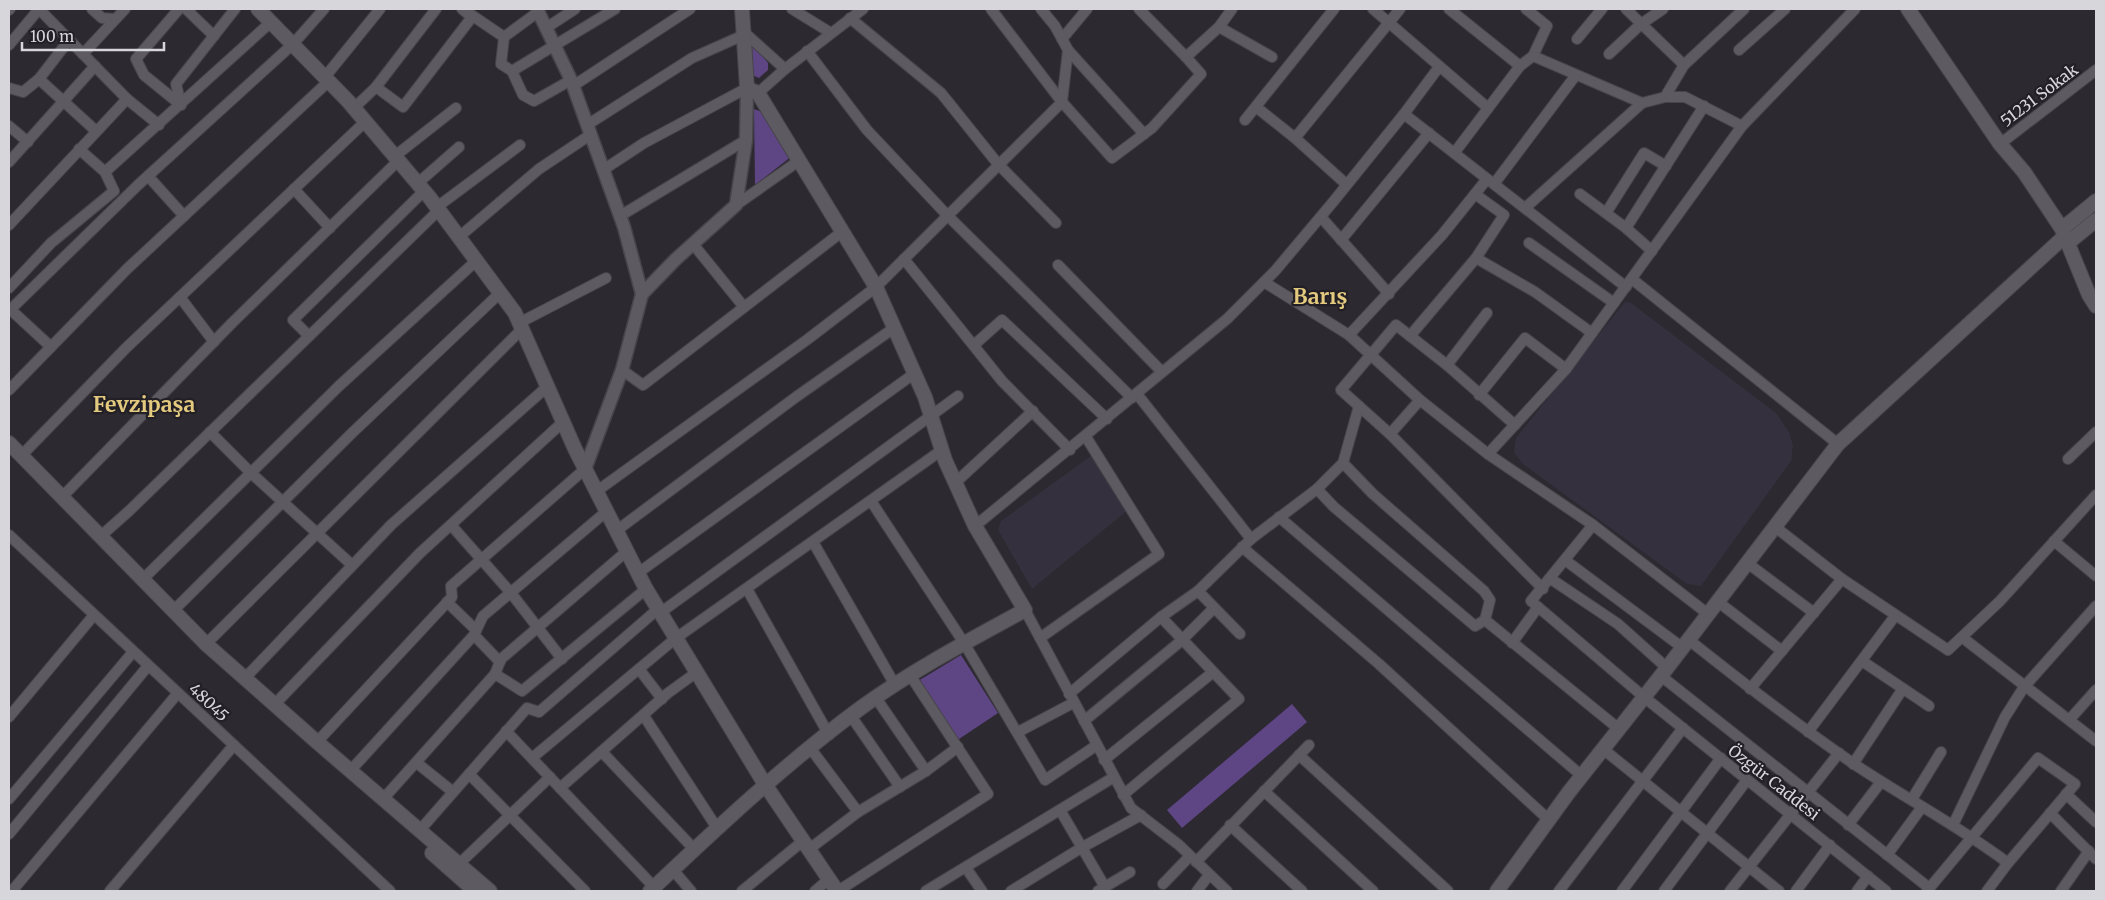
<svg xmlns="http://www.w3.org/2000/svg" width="2105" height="900" viewBox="0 0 2105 900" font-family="Merriweather,serif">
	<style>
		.built { fill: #35303d }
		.park { fill: #5e4583 }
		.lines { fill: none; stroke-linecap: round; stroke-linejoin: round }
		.minor-casing { stroke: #47454a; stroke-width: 12 }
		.tertiary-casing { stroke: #47454a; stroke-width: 15 }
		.secondary-casing { stroke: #47454a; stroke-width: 16 }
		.minor { stroke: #5d5a62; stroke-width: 10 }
		.tertiary { stroke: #5d5a62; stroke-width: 12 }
		.secondary { stroke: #5d5a62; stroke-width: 14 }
		.labels { text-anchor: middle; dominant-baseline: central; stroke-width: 4.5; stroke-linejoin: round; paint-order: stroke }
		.street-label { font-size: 16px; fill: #d7d6da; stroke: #222026 }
		.district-label { font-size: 21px; font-weight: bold; fill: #e4ca7e; stroke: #222026 }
	</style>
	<rect width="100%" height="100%" fill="#2c2930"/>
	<g class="built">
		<polygon points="1625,302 1631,303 1776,413 1789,432 1793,445 1791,461 1701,586 1687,584 1523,464 1514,452 1516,438"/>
		<polygon points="1095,453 1129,509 1032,589 998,530 1001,521"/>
	</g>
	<g class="park">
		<polygon points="753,44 768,63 768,70 759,78 752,75 750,45"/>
		<polygon points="754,109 765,113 792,156 755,185"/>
		<polygon points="961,655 998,713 956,741 918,681"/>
		<polygon points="1292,704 1307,722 1182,828 1167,810"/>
	</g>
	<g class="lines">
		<g class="minor-casing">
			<g id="minor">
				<polyline points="39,9 127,99 159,125"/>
				<polyline points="92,9 102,18 115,19"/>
				<polyline points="179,9 136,59 144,75 181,105"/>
				<polyline points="186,9 214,36"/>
				<polyline points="792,9 831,33"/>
				<polyline points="991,9 1062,102 1112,158 1152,128 1201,74 1186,57"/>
				<polyline points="1139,9 1186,57 1219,27 1232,9"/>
				<polyline points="1373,9 1488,108"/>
				<polyline points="1449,9 1520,66"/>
				<polyline points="1526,9 1547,26 1533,56"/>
				<polyline points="1626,9 1684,65"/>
				<polyline points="9,10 10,9"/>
				<polyline points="470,14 504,37 538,12"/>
				<polyline points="850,18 941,93 998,164 1056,223"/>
				<polyline points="1219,27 1272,57"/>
				<polyline points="546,28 575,9"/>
				<polyline points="504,37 501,64 512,71 523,95 534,101 571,80"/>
				<polyline points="1062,39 1087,9"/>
				<polyline points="1577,39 1602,9"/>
				<polyline points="9,45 39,9"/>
				<polyline points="1068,50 1144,134"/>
				<polyline points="1739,50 1785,9"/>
				<polyline points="807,51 867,130 947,215 1132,398"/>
				<polyline points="83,54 125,9"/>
				<polyline points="1609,54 1641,24 1663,9"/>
				<polyline points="512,71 615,9"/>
				<polyline points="325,77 380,9"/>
				<polyline points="39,79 96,131"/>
				<polyline points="573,86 690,9"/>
				<polyline points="376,87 403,107 472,17 462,9"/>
				<polyline points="9,88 23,92 39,79 69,40"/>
				<polyline points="758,93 785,69 863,9"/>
				<polyline points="1665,97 1684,65 1744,9"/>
				<polyline points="181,105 176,84 235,9"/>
				<polyline points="1256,107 1295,138 1346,184"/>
				<polyline points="354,108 376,87 436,9"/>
				<polyline points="1404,114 1626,287"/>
				<polyline points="1245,120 1334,9"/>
				<polyline points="587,125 692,58 746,34 785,69"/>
				<polyline points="9,126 28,142"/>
				<polyline points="1295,138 1400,9"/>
				<polyline points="2000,144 2096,70"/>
				<polyline points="1455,152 1520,66 1533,56 1642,103 1665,97 1685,97 1742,126"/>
				<polyline points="395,156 456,108"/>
				<polyline points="9,162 95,66"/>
				<polyline points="603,170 644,143 747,88"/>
				<polyline points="105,172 271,22"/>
				<polyline points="148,176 184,216"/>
				<polyline points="418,183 459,147"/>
				<polyline points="1494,184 1576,75"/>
				<polyline points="294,189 330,228"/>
				<polyline points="1580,194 1626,228 1652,251"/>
				<polyline points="736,205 800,160"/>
				<polyline points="437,207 520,145"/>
				<polyline points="1525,208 1642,103"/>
				<polyline points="1606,213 1644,153 1666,166"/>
				<polyline points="620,216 746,140"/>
				<polyline points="1321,217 1389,294"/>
				<polyline points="9,225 127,99"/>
				<polyline points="1626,228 1704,106"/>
				<polyline points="459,237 539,169 590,135"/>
				<polyline points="1341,240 1429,133"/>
				<polyline points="1529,243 1614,303"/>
				<polyline points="693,244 744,307"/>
				<polyline points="1476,258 1535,292 1592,333"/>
				<polyline points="904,259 1002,381 1070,450"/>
				<polyline points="1058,265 1162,372"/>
				<polyline points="1632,279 1838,444"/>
				<polyline points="1264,282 1349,335 1420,400 1488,454 1593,525 1708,614"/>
				<polyline points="9,288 51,243 114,191 105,172 79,149"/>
				<polyline points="180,297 214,342"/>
				<polyline points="10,309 51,347"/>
				<polyline points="9,311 138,185 293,44 324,9"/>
				<polyline points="519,323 606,278"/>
				<polyline points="1349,335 1442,235 1487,179"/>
				<polyline points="309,336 293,320 424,191"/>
				<polyline points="1410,336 1476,258 1504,215 1475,194"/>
				<polyline points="974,345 1002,320 1107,419"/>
				<polyline points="1447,365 1487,313"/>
				<polyline points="622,370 643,385 843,231"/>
				<polyline points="9,390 127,269 329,81"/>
				<polyline points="1137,394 1251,539"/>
				<polyline points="1479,395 1525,338 1566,369"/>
				<polyline points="1515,425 1447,365 1396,325 1341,390 1390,434 1543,589"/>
				<polyline points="210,432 251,473 352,565"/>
				<polyline points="1390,434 1420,400"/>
				<polyline points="1488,454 1566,369 1742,126 1855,9"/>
				<polyline points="21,456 126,348 366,121"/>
				<polyline points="2068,459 2096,432"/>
				<polyline points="1343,463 1373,494 1484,591 1490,600 1485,620 1619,729"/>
				<polyline points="955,483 1033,411"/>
				<polyline points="1317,489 1334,507 1475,626 1485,620"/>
				<polyline points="597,491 808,339 876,287 1062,102 1068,50 1055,26 1041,9"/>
				<polyline points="63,496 232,323 399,160"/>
				<polyline points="871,501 964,643 1045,780 1097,745"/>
				<polyline points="1279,517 1582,776"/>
				<polyline points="451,525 511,593 562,659"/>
				<polyline points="1593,525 1531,601 1644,697 1886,891"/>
				<polyline points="975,526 1227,319 1275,271 1333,202 1404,114 1439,67"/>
				<polyline points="1774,526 1842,579 1948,650 2000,601 2096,495"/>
				<polyline points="616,531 796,397 894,328"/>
				<polyline points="9,535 390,891"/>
				<polyline points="102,535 129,511 439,210"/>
				<polyline points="2054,541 2096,576"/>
				<polyline points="813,542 895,685"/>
				<polyline points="1242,547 1379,664 1549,820"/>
				<polyline points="1565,560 1683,648"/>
				<polyline points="1746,562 1814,613"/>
				<polyline points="638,573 915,373"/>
				<polyline points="1551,579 1618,624 1667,668"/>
				<polyline points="142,580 339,386 476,261"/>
				<polyline points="747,589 829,735"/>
				<polyline points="1198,591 1240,634"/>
				<polyline points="1717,601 1782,651"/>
				<polyline points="447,602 476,630"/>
				<polyline points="174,610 352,433 500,293"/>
				<polyline points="1025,610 1131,808 1179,845 1227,891"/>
				<polyline points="660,613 958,396"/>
				<polyline points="474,635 500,662"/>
				<polyline points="1040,638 1159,554 1086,437"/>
				<polyline points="1963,638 2096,741"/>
				<path d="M1689,640C1743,683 1797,725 1854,764C1905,798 1959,826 2008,863"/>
				<polyline points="1512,643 1538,607"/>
				<polyline points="206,644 522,329"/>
				<polyline points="1862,661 1929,706"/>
				<polyline points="639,669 662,699"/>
				<polyline points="495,674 522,691 646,589"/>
				<polyline points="1661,676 1928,887"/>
				<polyline points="245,678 391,525 548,386"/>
				<polyline points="1750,689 1842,579"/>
				<polyline points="1069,694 1161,617 1198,591 1251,539 1317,489 1343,463 1359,406"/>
				<polyline points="876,698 926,771"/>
				<polyline points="274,705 420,553 563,422"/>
				<polyline points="644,716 717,828"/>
				<polyline points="851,716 900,787"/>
				<polyline points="9,717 94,615"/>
				<polyline points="2070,719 2096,690"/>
				<polyline points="1084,721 1181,641 1214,608"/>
				<polyline points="506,731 654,887"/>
				<polyline points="1018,732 1073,703"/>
				<polyline points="1808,732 1895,616"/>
				<polyline points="317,742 452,597 451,586 585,469"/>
				<polyline points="811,749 858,812"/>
				<polyline points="1603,749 1779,891"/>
				<polyline points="602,752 694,849"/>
				<polyline points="1299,755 1448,891"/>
				<polyline points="532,758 676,638 942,450"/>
				<polyline points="1104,760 1212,673"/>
				<polyline points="417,763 453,792"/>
				<polyline points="1853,764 1902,690"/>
				<polyline points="351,770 474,635 483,616 607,511"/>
				<polyline points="469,774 585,891"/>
				<polyline points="560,788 668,693 697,672"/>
				<polyline points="1264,791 1373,891"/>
				<polyline points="2066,794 2096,822"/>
				<polyline points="1123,795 1239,699 1161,617"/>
				<polyline points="384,798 495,674 501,659 627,551"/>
				<polyline points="9,799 133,652"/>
				<polyline points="1912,799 1941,752"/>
				<polyline points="1060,810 1105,887"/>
				<polyline points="2050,813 2096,859"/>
				<polyline points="1230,825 1302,891"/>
				<polyline points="1848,825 1881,782"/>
				<polyline points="1953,825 2005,717 2024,687 2096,606"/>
				<polyline points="420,830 527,708 539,712 658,609"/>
				<polyline points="9,834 148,666"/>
				<polyline points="808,850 858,812 926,771 958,747"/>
				<polyline points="1887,855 1922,807"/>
				<polyline points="1196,862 1309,745"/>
				<polyline points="459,864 550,777"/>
				<polyline points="966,868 982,891"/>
				<polyline points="673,870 691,891"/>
				<polyline points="1163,884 1190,856"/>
				<polyline points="12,891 178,693"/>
				<polyline points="110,891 234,745"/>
				<polyline points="742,891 803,841"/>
				<polyline points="815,891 829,879"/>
				<polyline points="838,891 988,794 910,675"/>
				<polyline points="926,891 1114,777"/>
				<polyline points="1011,891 1081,848 1141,815"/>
				<polyline points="1098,891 1130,872"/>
				<polyline points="1197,891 1209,875"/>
				<polyline points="1559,891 1683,728"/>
				<polyline points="1622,891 1721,758"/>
				<polyline points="1664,891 1747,780"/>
				<polyline points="1730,891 1839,753"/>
				<polyline points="1796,891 1830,845"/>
				<polyline points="1857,891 1868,876"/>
				<polyline points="1927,891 2038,758 2075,784 2008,863 1987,891"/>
				<polyline points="2061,891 2089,851"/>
			</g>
		</g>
		<g class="tertiary-casing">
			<g id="tertiary">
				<polyline points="537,9 571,80 624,227 642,294 622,370 585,469"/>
				<polyline points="642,294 676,259 736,205 746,140 747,88"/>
			</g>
		</g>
		<g class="secondary-casing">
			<g id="secondary">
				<polyline points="258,9 348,101 430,198 515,313 575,449 646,589 766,786 837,891"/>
				<polyline points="1908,9 2000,144 2024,172 2062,229 2089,295 2096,306"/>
				<polyline points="2062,229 2096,201"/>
				<polyline points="2069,242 2096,220"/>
				<polyline points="9,443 206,644 317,742 490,891"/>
				<polyline points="432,853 475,891"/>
				<path d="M650,891C718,827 787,762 862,707C913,670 970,640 1025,610L975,526L945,460L925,397L876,287L758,93L747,88L742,9"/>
				<polyline points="1497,891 1569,792 1667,668 1838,444 2065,236"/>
			</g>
		</g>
		<use href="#minor" class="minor"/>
		<use href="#tertiary" class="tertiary"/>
		<use href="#secondary" class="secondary"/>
	</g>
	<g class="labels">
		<g class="street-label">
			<text transform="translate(2039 95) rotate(-37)">51231 Sokak</text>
			<text transform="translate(209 702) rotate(43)">48045</text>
			<text transform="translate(1774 782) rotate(38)">Özgür Caddesi</text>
		</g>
		<g class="district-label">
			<text x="1320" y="296">Barış</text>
			<text x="144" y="404">Fevzipaşa</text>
		</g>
	</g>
	<rect width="2105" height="900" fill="none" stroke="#d7d6da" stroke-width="20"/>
	<path d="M22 42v8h142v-8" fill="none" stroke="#d7d6da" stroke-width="2.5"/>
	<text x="30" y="42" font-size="15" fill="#d7d6da" stroke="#222026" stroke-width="4" paint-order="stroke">100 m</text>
</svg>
